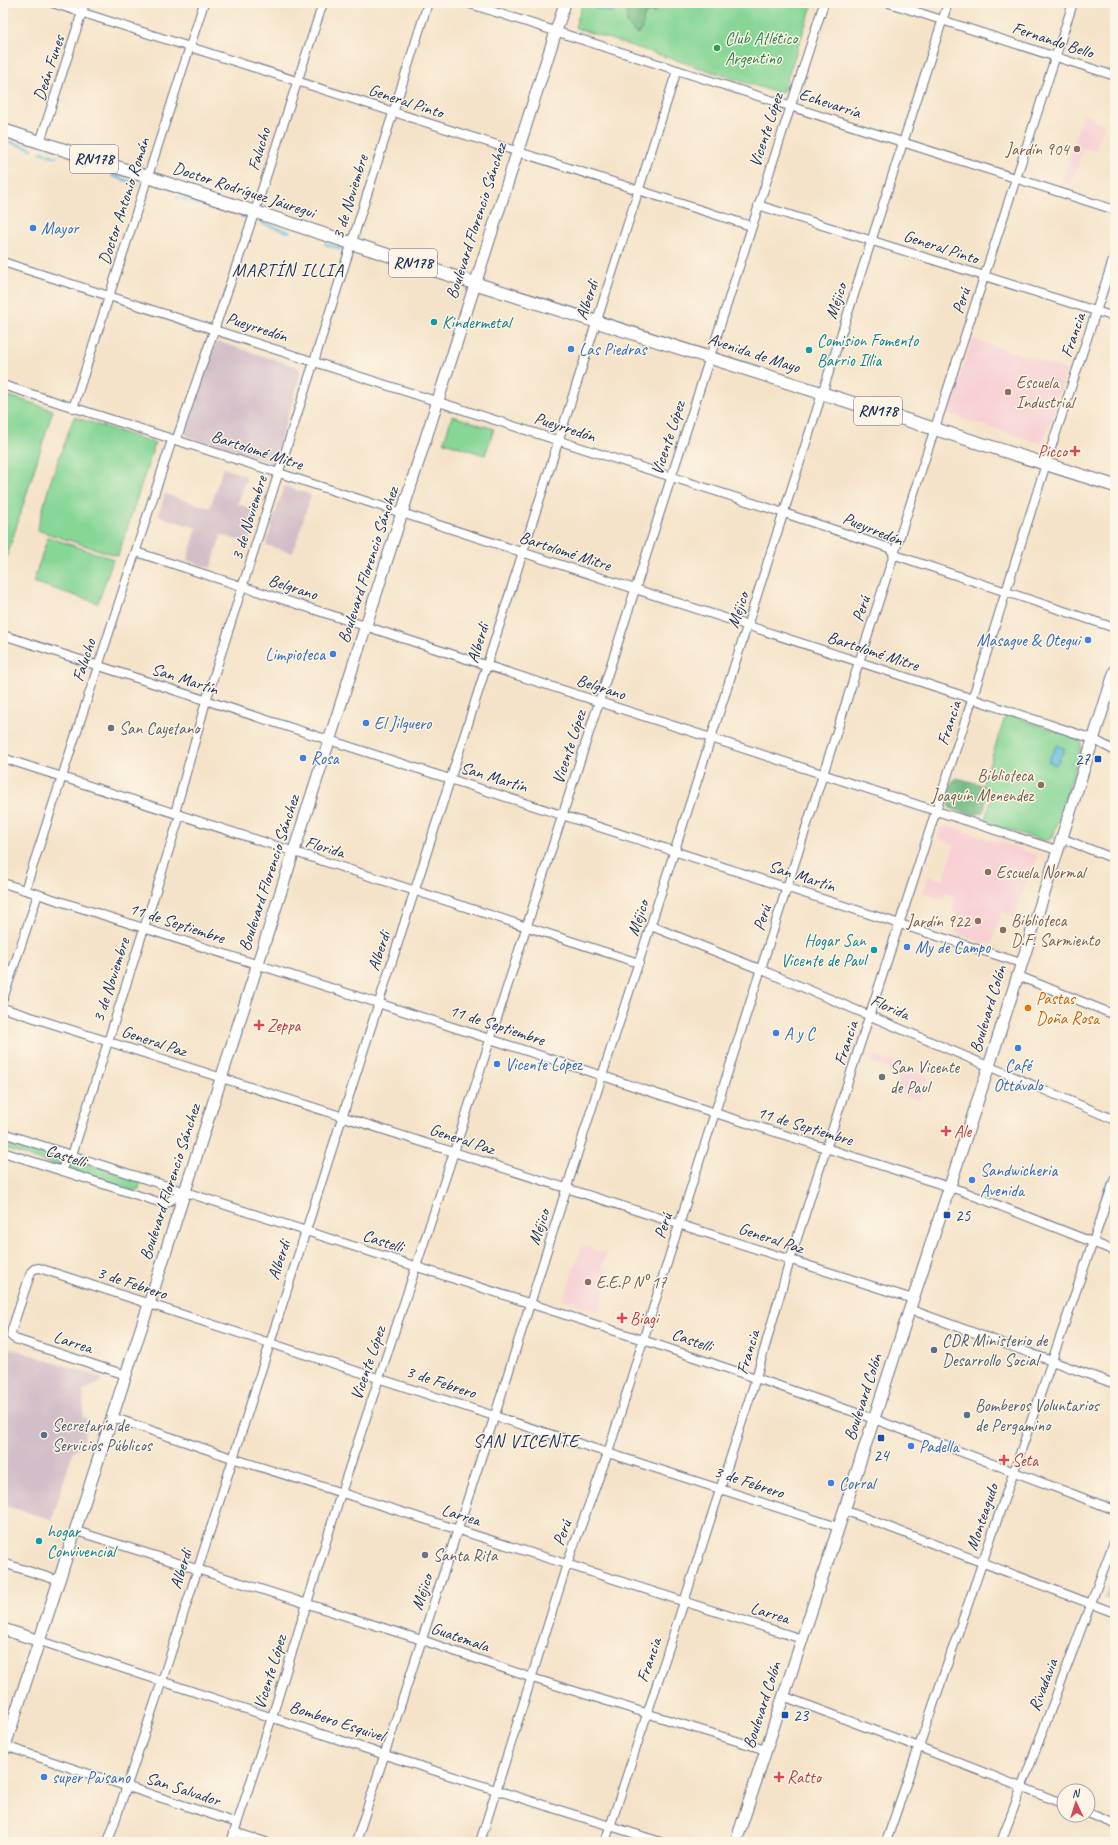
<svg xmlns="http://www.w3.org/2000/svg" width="1118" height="1845" viewBox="0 0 1118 1845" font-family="Caveat,sans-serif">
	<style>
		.built { fill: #f7cfd4 }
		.industrial { fill: #d2bdc8 }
		.green { fill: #86d696; stroke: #50827a }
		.forest { fill: #6cb77f; stroke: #44736e }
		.water { fill: #63bee1; stroke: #3f76a0 }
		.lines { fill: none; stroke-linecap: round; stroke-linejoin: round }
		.stream { stroke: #63bee1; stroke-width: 2.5 }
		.street-casing { stroke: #676e83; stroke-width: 10 }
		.secondary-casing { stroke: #676e83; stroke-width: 13 }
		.primary-casing { stroke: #676e83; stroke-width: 14 }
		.street { stroke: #fff; stroke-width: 8 }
		.secondary { stroke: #fff; stroke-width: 11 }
		.primary { stroke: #fff; stroke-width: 12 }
		.leisure-dot { fill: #2e9e5b; stroke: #fcf5e5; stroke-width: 1.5 }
		.education-dot { fill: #8d6e63; stroke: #fcf5e5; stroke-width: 1.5 }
		.shop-dot { fill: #3f7fe0; stroke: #fcf5e5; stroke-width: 1.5 }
		.culture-dot { fill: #0f9aa8; stroke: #fcf5e5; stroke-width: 1.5 }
		.health-dot { fill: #e0444e; stroke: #fcf5e5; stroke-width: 1.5 }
		.worship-dot { fill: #6b7280; stroke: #fcf5e5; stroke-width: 1.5 }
		.transit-dot { fill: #1a4fb4; stroke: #fcf5e5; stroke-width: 1.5 }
		.food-dot { fill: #e8710a; stroke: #fcf5e5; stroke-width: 1.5 }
		.service-dot { fill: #5c6f8a; stroke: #fcf5e5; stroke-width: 1.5 }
		.labels { text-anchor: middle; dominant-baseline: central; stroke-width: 3; stroke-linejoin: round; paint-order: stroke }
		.shield { fill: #fcf5e5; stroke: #5e6a86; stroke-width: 1 }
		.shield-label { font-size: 16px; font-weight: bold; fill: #1b2f5e }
		.leisure-label { font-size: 17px; fill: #27864d; stroke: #fcf5e5; text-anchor: start }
		.street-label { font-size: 17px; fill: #1b2f5e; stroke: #fcf5e5 }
		.education-label { font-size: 17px; fill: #785e54; stroke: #fcf5e5; text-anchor: start }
		.shop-label { font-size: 17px; fill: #366cbe; stroke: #fcf5e5; text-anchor: start }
		.culture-label { font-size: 17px; fill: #0d838f; stroke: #fcf5e5; text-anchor: start }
		.health-label { font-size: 17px; fill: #be3a42; stroke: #fcf5e5; text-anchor: start }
		.worship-label { font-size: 17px; fill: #5b616d; stroke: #fcf5e5; text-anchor: start }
		.transit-label { font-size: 17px; fill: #164399; stroke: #fcf5e5; text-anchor: start }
		.food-label { font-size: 17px; fill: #c56008; stroke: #fcf5e5; text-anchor: start }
		.service-label { font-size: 17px; fill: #4e5e75; stroke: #fcf5e5; text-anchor: start }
		.neighbourhood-label { font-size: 18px; letter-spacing: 1px; fill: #1b2f5e; stroke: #fcf5e5 }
	</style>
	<rect width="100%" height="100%" fill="#fcf5e5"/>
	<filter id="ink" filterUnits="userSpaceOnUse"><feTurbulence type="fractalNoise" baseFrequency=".025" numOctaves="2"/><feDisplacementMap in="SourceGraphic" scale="8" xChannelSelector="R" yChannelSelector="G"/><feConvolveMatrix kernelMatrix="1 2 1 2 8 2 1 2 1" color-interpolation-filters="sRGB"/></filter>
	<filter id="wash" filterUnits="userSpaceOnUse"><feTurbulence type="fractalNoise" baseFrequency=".012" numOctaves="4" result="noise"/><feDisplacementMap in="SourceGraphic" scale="16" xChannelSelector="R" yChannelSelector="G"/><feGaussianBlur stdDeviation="0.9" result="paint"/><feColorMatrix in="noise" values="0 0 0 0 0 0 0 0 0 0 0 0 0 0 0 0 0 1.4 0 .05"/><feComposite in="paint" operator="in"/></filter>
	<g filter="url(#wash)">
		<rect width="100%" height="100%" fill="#f5e3c9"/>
		<g class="built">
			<polygon points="1083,113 1094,117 1093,121 1104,124 1095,151 1083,148 1071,185 1061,182"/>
			<polygon points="973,339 1067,370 1043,444 948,414"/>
			<polygon points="945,825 1038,855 1034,867 1031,867 1015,916 1002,912 991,945 955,933 958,922 955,920 957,913 952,911 956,897 945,893 943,899 923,893 929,876 943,880 955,845 937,838 941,826 945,827"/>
			<polygon points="872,1055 929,1076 919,1101 894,1092 900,1073 870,1062"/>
			<polygon points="582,1246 606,1253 602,1267 611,1271 598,1311 563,1300"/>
			<polygon points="1115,1565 1115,1604 1104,1600 1103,1597"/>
			<polygon points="618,1836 635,1842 611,1842 612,1839"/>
		</g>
		<g class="industrial">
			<polygon points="219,342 298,367 301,373 274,460 269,462 188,437 186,433 215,344"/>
			<polygon points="223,468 247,476 238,504 258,511 248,543 221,535 211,568 187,560 197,528 158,516 165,494 210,508"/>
			<polygon points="284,486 311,495 293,553 266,545"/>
			<polygon points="3,1346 103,1378 102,1382 83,1391 84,1410 82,1417 86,1418 88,1424 82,1446 73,1451 52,1520 3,1505"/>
		</g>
		<g class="green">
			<polygon points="583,3 813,3 783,91 778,93 576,28 575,27"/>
			<polygon points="3,394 53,410 3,569"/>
			<polygon points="452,416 494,429 485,455 444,442"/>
			<polygon points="74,417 155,443 118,556 37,530 50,483"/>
			<polygon points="48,537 113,559 98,603 33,582"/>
			<polygon points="1006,714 1074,737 1081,741 1081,749 1053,837 1048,840 1042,840 984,822 994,791 982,787"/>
			<polygon points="3,1137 63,1156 60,1167 3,1148"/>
			<polygon points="69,1158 137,1180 140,1182 139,1189 134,1191 66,1169"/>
			<polygon points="1112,1581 1115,1582 1115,1601 1106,1598"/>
		</g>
		<g class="forest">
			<path d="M631,3H659L655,12L646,13C642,20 644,26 640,33L636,34L627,24V6Z"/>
			<path d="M957,778L979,784L987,790L985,807L982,813L972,815L950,808C945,799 949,789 954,780Z"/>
		</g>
		<g class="water">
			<polygon points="596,3 616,3 613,13 595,8"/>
			<polygon points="1057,745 1065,749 1056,765 1048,761"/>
		</g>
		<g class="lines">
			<g class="stream">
				<polyline points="10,142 32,149"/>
				<polyline points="41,152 56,157"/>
				<polyline points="80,165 99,172"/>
				<polyline points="112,176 138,184"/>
				<polyline points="177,197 219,209"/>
				<polyline points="241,216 246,217"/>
				<polyline points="261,223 289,232"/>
				<polyline points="325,244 345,250"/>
			</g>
		</g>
	</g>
	<g filter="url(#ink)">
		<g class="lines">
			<g class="street-casing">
				<g id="street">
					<polyline points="52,3 751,226"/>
					<polyline points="467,3 1115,210"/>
					<polyline points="889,3 1115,76"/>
					<polyline points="40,142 85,3"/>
					<polyline points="758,205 1115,317"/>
					<polyline points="3,262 784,513 889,548 895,555 1115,628"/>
					<polyline points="3,385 279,473 973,699 1093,739 1115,751"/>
					<polyline points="73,408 204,3"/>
					<polyline points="176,441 255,211 323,3"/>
					<polyline points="136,552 1057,850"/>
					<polyline points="3,635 1021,963"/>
					<polyline points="3,758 639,963"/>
					<polyline points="175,813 206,701 428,3"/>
					<polyline points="1061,838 1115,859"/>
					<polyline points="3,883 490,1039 715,1113 962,1191 1115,1251"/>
					<polyline points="25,890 172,440"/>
					<polyline points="651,926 762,970 1115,1120"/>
					<polyline points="1016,975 1115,1015"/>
					<polyline points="3,999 38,894"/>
					<polyline points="3,1008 913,1299"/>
					<polyline points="3,1133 643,1340 756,1378 874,1419 1115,1510"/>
					<polyline points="3,1152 165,1204 185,1191"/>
					<polyline points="72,1155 180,815"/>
					<polyline points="62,1171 67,1154"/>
					<polyline points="909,1309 1115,1384"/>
					<polyline points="126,1375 15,1339 11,1336 12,1329 31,1272 34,1269 39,1268 608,1453 838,1527"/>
					<polyline points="112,1417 232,1458 802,1639"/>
					<polyline points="844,1510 1115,1613"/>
					<polyline points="76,1531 422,1640 532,1678 766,1750"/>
					<polyline points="3,1563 60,1581"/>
					<polyline points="40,1641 385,1755 661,1842"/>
					<polyline points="783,1696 919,1747 1064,1804"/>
					<polyline points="5,1746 237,1823"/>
					<polyline points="1088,1813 1115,1824"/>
					<polyline points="234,1832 266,1842"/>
					<polyline points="108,1842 162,1681 677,70"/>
					<polyline points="231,1842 272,1717 341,1493 454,1152 824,3"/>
					<polyline points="356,1842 495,1415 602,1076 948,3"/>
					<polyline points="480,1842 567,1564 608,1453 679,1225 859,662 1073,3"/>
					<polyline points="605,1842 684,1602 756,1378 790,1260 970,706 1050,451 1115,254"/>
					<polyline points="886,1842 1115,1178"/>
					<polyline points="1001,1842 1115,1539"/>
				</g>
			</g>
			<g class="secondary-casing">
				<g id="secondary">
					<polyline points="3,1629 40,1641"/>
					<polyline points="3,1752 149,1304 565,3"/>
					<polyline points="736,1842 989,1066 1115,671"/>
				</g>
			</g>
			<g class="primary-casing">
				<polyline id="primary" points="3,130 474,283 1115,486"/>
			</g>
			<use href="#street" class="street"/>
			<use href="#secondary" class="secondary"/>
			<use href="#primary" class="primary"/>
		</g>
	</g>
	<circle class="leisure-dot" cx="717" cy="48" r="4"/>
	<g class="education-dot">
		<circle cx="1077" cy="149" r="4"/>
		<circle cx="1008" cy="392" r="4"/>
		<circle cx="1041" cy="785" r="4"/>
		<circle cx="988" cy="872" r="4"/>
		<circle cx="978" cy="921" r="4"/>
		<circle cx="1003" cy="930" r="4"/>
		<circle cx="588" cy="1282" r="4"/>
	</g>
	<g class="shop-dot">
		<circle cx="33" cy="228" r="4"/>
		<circle cx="571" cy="349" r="4"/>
		<circle cx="1088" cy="640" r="4"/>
		<circle cx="333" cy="654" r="4"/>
		<circle cx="366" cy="723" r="4"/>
		<circle cx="303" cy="758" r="4"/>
		<circle cx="907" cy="947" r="4"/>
		<circle cx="776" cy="1033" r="4"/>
		<circle cx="1018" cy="1048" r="4"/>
		<circle cx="497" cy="1064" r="4"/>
		<circle cx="972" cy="1180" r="4"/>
		<circle cx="911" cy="1446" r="4"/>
		<circle cx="831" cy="1483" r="4"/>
		<circle cx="44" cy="1777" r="4"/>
	</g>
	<g class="culture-dot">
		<circle cx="434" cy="322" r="4"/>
		<circle cx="809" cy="350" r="4"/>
		<circle cx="874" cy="950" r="4"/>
		<circle cx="39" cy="1541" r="4"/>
	</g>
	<g class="health-dot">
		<path d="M1073 445h4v4h4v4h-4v4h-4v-4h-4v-4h4z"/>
		<path d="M257 1019h4v4h4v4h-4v4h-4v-4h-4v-4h4z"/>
		<path d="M944 1125h4v4h4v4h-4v4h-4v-4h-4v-4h4z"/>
		<path d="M620 1312h4v4h4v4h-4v4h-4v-4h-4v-4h4z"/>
		<path d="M1002 1454h4v4h4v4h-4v4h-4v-4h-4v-4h4z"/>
		<path d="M777 1771h4v4h4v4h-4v4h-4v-4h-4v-4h4z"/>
	</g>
	<g class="worship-dot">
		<circle cx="111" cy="728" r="4"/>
		<circle cx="882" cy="1077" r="4"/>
		<circle cx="425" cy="1555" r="4"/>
	</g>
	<g class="transit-dot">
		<rect x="1094" y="755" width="8" height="8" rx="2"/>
		<rect x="943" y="1211" width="8" height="8" rx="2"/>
		<rect x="877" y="1434" width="8" height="8" rx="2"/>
		<rect x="781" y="1711" width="8" height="8" rx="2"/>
	</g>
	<circle class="food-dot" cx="1028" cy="1008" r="4"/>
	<g class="service-dot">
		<circle cx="934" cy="1350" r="4"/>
		<circle cx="967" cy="1415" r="4"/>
		<circle cx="44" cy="1435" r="4"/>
	</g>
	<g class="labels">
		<g class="shield">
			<rect x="70" y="145" width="48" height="28" rx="3"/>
			<rect x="389" y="249" width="48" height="28" rx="3"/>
			<rect x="854" y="397" width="48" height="28" rx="3"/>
		</g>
		<g class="shield-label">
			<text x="94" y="159">RN178</text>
			<text x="413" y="263">RN178</text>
			<text x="878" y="411">RN178</text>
		</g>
		<g class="leisure-label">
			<text x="725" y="38">Club Atlético<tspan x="725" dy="20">Argentino</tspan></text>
		</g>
		<g class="street-label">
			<text transform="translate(1053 40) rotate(18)">Fernando Bello</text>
			<text transform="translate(49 68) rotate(-72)">Deán Funes</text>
			<text transform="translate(406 101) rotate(18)">General Pinto</text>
			<text transform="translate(830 103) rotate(18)">Echevarría</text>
			<text transform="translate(766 130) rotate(-72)">Vicente López</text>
			<text transform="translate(259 149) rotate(-73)">Falucho</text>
			<text transform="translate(244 190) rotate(18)">Doctor Rodríguez Jáuregui</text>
			<text transform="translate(350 197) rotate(-73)">3 de Noviembre</text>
			<text transform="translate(124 201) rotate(-72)">Doctor Antonio Román</text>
			<text transform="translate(476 221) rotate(-72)">Boulevard Florencio Sánchez</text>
			<text transform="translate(941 247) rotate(18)">General Pinto</text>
			<text transform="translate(587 300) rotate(-72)">Alberdi</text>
			<text transform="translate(836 301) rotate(-72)">Méjico</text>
			<text transform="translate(961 301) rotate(-72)">Perú</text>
			<text transform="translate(257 327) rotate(18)">Pueyrredón</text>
			<text transform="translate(1073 335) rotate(-71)">Francia</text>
			<text transform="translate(754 353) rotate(18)">Avenida de Mayo</text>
			<text transform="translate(565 427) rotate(18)">Pueyrredón</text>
			<text transform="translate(668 438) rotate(-72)">Vicente López</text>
			<text transform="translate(257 450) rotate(18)">Bartolomé Mitre</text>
			<text transform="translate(249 518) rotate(-73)">3 de Noviembre</text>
			<text transform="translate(873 529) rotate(22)">Pueyrredón</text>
			<text transform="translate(565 551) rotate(18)">Bartolomé Mitre</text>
			<text transform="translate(368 565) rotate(-72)">Boulevard Florencio Sánchez</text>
			<text transform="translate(293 587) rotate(18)">Belgrano</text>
			<text transform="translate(861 609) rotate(-72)">Perú</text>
			<text transform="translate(738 610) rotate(-72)">Méjico</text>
			<text transform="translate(478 643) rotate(-73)">Alberdi</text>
			<text transform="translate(873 651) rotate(18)">Bartolomé Mitre</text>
			<text transform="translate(84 660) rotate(-72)">Falucho</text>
			<text transform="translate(185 679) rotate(18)">San Martín</text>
			<text transform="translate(601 687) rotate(18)">Belgrano</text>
			<text transform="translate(949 723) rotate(-72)">Francia</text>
			<text transform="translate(569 747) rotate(-72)">Vicente López</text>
			<text transform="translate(494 777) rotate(17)">San Martín</text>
			<text transform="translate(325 847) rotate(17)">Florida</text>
			<text transform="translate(269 873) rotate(-72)">Boulevard Florencio Sánchez</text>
			<text transform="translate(802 876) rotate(18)">San Martín</text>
			<text transform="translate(638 918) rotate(-72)">Méjico</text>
			<text transform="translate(762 918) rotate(-73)">Perú</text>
			<text transform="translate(177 923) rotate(18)">11 de Septiembre</text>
			<text transform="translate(379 951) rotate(-72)">Alberdi</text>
			<text transform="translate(111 980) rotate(-72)">3 de Noviembre</text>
			<text transform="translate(890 1007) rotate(23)">Florida</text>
			<text transform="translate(988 1009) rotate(-73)">Boulevard Colón</text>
			<text transform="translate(497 1025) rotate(18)">11 de Septiembre</text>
			<text transform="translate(154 1041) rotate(18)">General Paz</text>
			<text transform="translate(846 1043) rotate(-72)">Francia</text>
			<text transform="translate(805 1126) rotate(17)">11 de Septiembre</text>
			<text transform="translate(462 1139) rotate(18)">General Paz</text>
			<text transform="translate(66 1156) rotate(18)">Castelli</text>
			<text transform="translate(170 1182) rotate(-72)">Boulevard Florencio Sánchez</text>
			<text transform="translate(663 1226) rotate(-72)">Perú</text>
			<text transform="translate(539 1227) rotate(-72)">Méjico</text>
			<text transform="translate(771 1238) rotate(18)">General Paz</text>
			<text transform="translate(383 1241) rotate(18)">Castelli</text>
			<text transform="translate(279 1260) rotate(-72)">Alberdi</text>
			<text transform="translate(132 1283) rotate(18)">3 de Febrero</text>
			<text transform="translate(692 1340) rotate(19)">Castelli</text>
			<text transform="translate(73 1342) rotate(18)">Larrea</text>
			<text transform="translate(748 1352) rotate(-73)">Francia</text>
			<text transform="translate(368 1363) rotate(-71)">Vicente López</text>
			<text transform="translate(441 1382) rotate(18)">3 de Febrero</text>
			<text transform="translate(863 1397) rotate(-72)">Boulevard Colón</text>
			<text transform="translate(749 1482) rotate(18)">3 de Febrero</text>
			<text transform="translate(461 1515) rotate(17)">Larrea</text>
			<text transform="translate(982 1517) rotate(-71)">Monteagudo</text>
			<text transform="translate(562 1533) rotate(-70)">Perú</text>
			<text transform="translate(181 1569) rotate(-73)">Alberdi</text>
			<text transform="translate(422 1592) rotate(-72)">Méjico</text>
			<text transform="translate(770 1613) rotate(17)">Larrea</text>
			<text transform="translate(460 1637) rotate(19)">Guatemala</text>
			<text transform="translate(649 1660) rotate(-71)">Francia</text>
			<text transform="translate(270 1672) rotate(-73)">Vicente López</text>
			<text transform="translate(1043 1685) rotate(-69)">Rivadavia</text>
			<text transform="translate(762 1705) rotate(-72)">Boulevard Colón</text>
			<text transform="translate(337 1721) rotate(18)">Bombero Esquivel</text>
			<text transform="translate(183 1789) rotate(18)">San Salvador</text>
		</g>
		<g class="education-label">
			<text x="1069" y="149" text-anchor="end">Jardín 904</text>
			<text x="1016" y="382">Escuela<tspan x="1016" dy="20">Industrial</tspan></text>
			<text x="1033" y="775" text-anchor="end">Biblioteca<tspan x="1033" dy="20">Joaquín Menendez</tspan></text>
			<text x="996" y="872">Escuela Normal</text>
			<text x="1011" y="920">Biblioteca<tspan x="1011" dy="20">D.F. Sarmiento</tspan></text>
			<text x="970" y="921" text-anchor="end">Jardín 922</text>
			<text x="596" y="1282">E.E.P N° 17</text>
		</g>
		<g class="shop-label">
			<text x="41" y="228">Mayor</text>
			<text x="579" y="349">Las Piedras</text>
			<text x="1080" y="640" text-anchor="end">Masague &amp; Otegui</text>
			<text x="325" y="654" text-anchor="end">Limpioteca</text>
			<text x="374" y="723">El Jilguero</text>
			<text x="311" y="758">Rosa</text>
			<text x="915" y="947">My de Campo</text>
			<text x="784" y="1033">A y C</text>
			<text x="505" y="1064">Vicente López</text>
			<text x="1018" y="1065" text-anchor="middle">Café<tspan x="1018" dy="20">Ottávalo</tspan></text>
			<text x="980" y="1170">Sandwicheria<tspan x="980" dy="20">Avenida</tspan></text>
			<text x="919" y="1446">Padella</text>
			<text x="839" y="1483">Corral</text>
			<text x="52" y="1777">super Paisano</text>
		</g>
		<g class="culture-label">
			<text x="442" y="322">Kindermetal</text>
			<text x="817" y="340">Comision Fomento<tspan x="817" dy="20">Barrio Illia</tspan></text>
			<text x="866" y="940" text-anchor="end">Hogar San<tspan x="866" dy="20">Vicente de Paul</tspan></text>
			<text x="47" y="1531">hogar<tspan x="47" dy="20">Convivencial</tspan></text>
		</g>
		<g class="health-label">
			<text x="1067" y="451" text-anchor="end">Picco</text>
			<text x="267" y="1025">Zeppa</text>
			<text x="954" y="1131">Ale</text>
			<text x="630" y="1318">Biagi</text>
			<text x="1012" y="1460">Seta</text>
			<text x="787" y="1777">Ratto</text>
		</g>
		<g class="worship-label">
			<text x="119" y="728">San Cayetano</text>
			<text x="890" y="1067">San Vicente<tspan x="890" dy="20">de Paul</tspan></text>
			<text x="433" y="1555">Santa Rita</text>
		</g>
		<g class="transit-label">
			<text x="1090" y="759" text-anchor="end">27</text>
			<text x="955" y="1215">25</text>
			<text x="881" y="1455" text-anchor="middle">24</text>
			<text x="793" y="1715">23</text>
		</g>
		<g class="food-label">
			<text x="1036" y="998">Pastas<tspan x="1036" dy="20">Doña Rosa</tspan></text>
		</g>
		<g class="service-label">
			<text x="942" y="1340">CDR Ministerio de<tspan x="942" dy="20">Desarrollo Social</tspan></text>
			<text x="975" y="1405">Bomberos Voluntarios<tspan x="975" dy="20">de Pergamino</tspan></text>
			<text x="52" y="1425">Secretaría de<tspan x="52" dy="20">Servicios Públicos</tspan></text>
		</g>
		<g class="neighbourhood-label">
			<text x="288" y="270">MARTÍN ILLIA</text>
			<text x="526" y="1441">SAN VICENTE</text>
		</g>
	</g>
	<rect width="1118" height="1845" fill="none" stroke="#fcf5e5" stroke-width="16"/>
	<g transform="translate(1076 1803) rotate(356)"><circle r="19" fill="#fcf5e5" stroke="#a2a6af"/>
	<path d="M0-3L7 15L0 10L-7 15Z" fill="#d1495b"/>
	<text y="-6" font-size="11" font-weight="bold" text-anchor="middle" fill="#1b2f5e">N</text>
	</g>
</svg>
